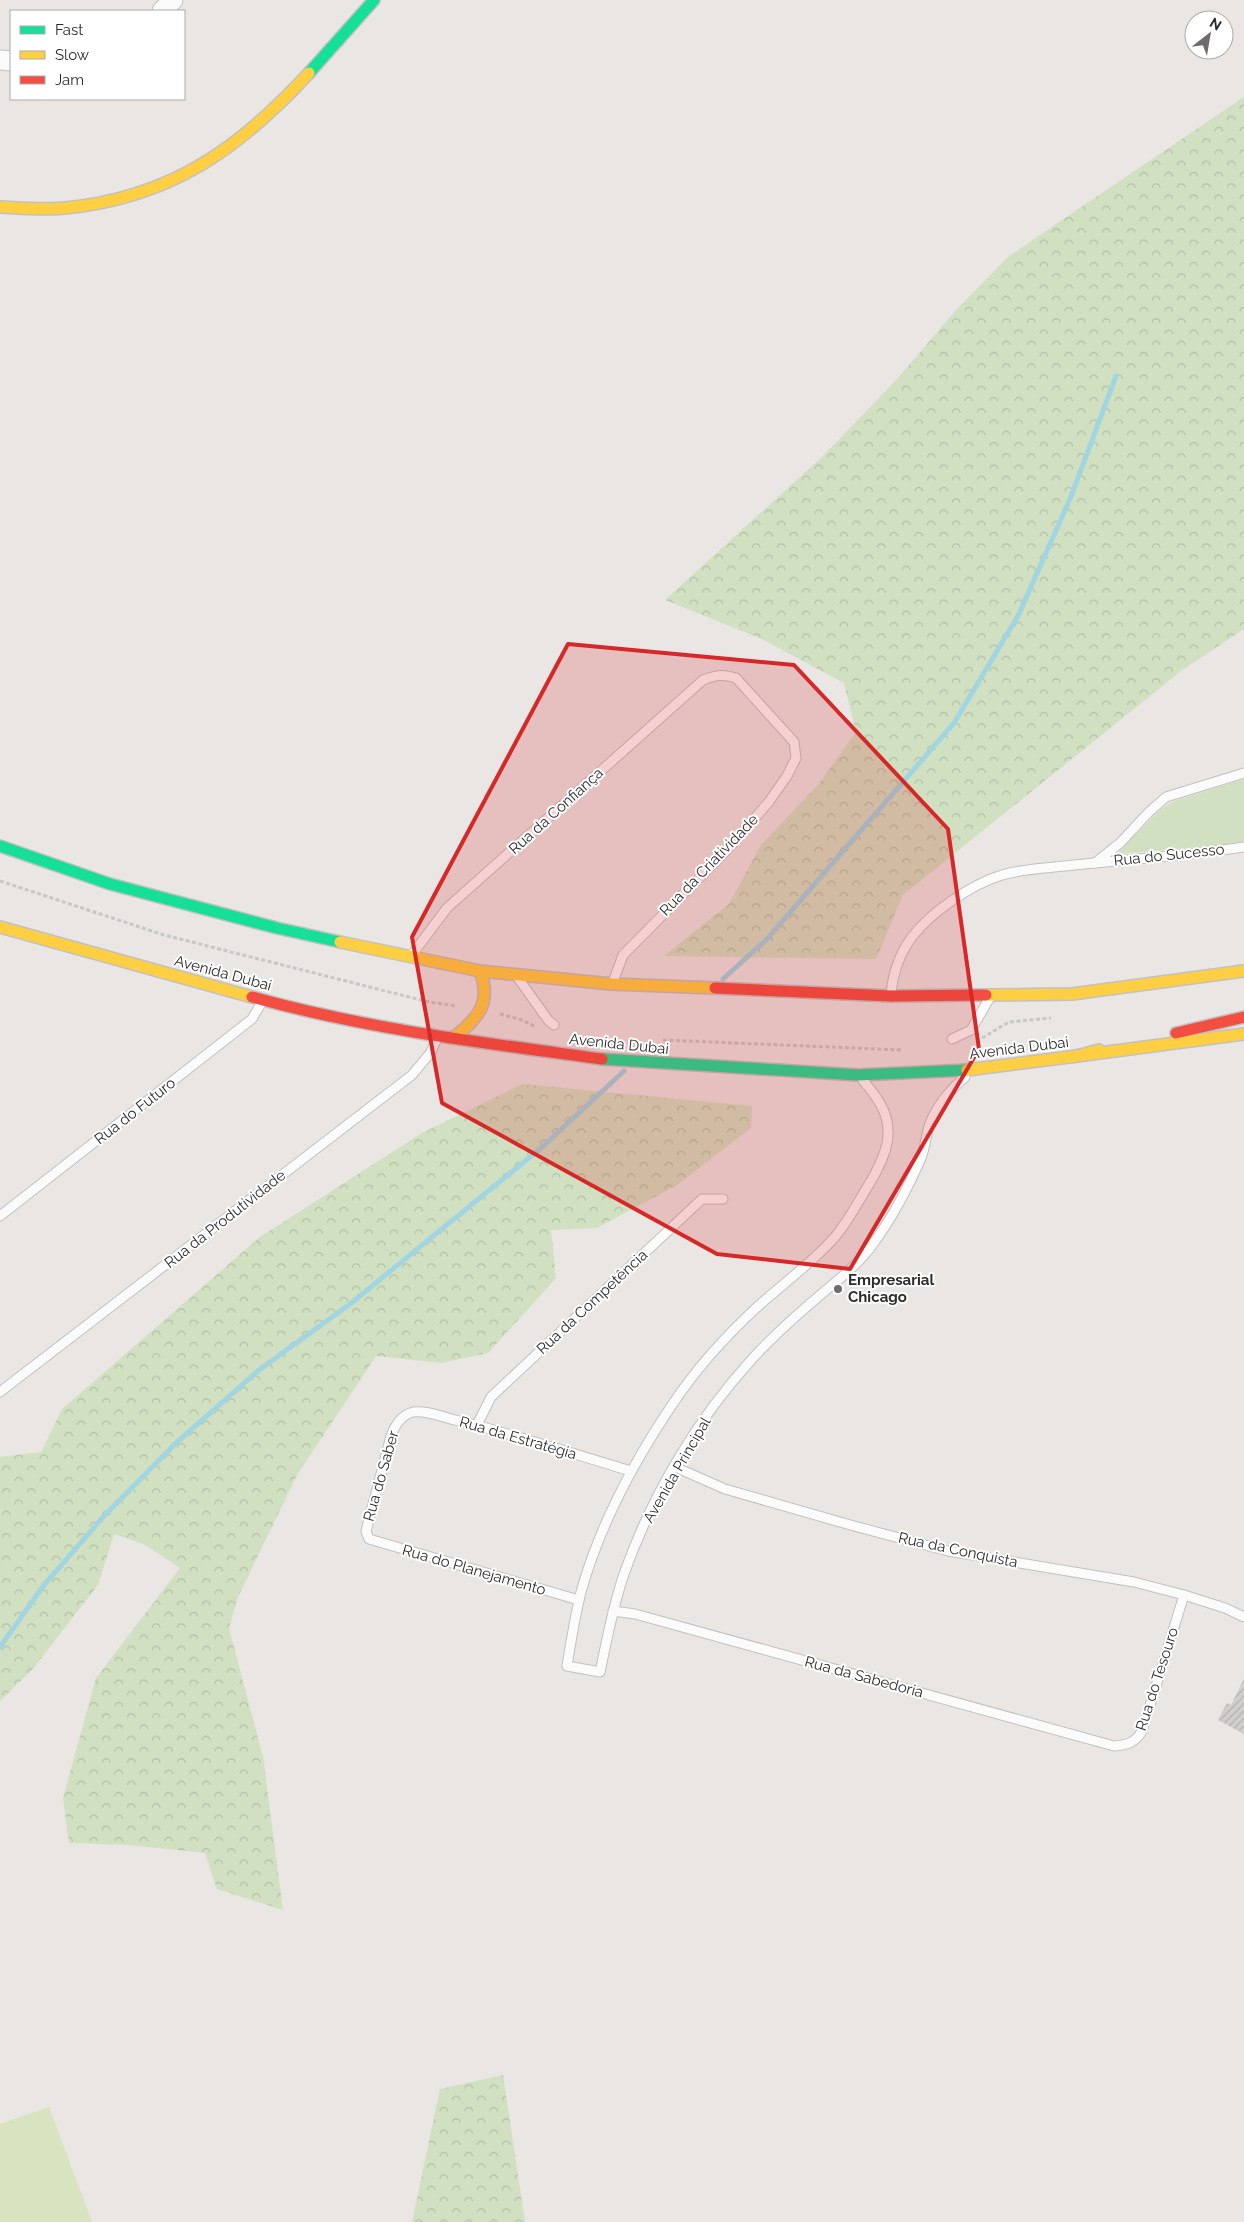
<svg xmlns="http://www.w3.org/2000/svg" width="1244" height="2222" viewBox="0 0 1244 2222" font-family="Raleway,sans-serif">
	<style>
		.forest { fill: url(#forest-crowns) }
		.park { fill: #d0e0c1 }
		.pitch { fill: #d8e3bf }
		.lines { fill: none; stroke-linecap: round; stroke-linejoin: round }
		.stream { stroke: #a0d5e1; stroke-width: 5 }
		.building { fill: url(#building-hatch) }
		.lane-casing { stroke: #c2c1c2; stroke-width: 11 }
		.street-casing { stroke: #c2c1c2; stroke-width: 21 }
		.fast-casing { stroke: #c2c1c2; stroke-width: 14 }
		.slow-casing { stroke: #c2c1c2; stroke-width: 14 }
		.jam-casing { stroke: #c2c1c2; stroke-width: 14 }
		.path { stroke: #c7c7c7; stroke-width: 3; stroke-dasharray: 4 2.5; stroke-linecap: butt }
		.lane { stroke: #fcfbfb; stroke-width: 9 }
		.street { stroke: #fcfbfb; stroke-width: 19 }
		.fast { stroke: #16e098; stroke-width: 11 }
		.slow { stroke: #ffcf43; stroke-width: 11 }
		.jam { stroke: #f24e42; stroke-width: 11 }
		.marked { fill: #d62828; fill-opacity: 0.2; stroke: #d62828; stroke-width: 4; stroke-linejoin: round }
		.poi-dot { fill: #6e6d6c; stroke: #fff; stroke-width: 2 }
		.labels { text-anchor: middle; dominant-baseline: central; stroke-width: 4; stroke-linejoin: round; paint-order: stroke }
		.street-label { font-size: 15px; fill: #2c2c2c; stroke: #fff }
		.poi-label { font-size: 15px; font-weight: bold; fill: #2c2c2c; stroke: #fff; text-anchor: start }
	</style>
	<defs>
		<pattern id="forest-crowns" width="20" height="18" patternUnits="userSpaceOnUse" patternTransform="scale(1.25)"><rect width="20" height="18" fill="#d0e0c1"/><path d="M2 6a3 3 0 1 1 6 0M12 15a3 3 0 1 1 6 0" fill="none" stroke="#b3c0a6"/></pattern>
		<pattern id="building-hatch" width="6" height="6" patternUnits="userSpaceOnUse" patternTransform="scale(1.25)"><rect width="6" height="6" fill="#d1cfcd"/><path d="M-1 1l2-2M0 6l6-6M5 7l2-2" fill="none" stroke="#b4b2b0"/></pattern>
	</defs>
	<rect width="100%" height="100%" fill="#e9e6e4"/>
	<g class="forest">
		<polygon points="1244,97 1244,629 1181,671 903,895 876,959 664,956 729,904 761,845 818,785 856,732 844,683 762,639 665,600 822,457 898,378 956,310 1009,256"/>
		<polygon points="522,1084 752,1106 751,1128 677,1185 597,1228 551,1230 556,1278 488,1353 441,1363 376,1356 297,1475 238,1597 229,1628 263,1757 283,1910 217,1889 205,1853 129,1845 69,1843 63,1798 96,1678 180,1568 144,1544 114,1534 98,1585 32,1670 0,1701 0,1457 41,1452 62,1409 260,1237 422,1133"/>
		<polygon points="503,2075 525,2222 412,2222 440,2089"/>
	</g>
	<polygon class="park" points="1244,779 1244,841 1236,844 1117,854 1160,810 1174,801"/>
	<polygon class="pitch" points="49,2107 92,2222 0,2222 0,2124"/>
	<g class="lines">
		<g class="stream">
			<polyline points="723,979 767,939 954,723 1018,616 1070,499 1116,376"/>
			<polyline points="0,1647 44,1585 104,1516 175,1444 259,1370 350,1304 541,1148 624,1071"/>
		</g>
	</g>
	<polygon class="building" points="1244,1679 1244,1734 1218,1720 1227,1703 1231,1705"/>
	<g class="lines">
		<g class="lane-casing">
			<g id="lane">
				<polyline points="1095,863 1120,843 1149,812 1166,797 1244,773"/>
				<path d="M411,956L447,908L703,680C715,675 723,674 736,678L794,742L796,758L787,776L768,803L726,851L623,955L613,982"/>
				<polyline points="518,978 548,1020 554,1025"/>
				<path d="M891,994C893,974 900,953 912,937C931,912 972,884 1002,875C1025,868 1050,868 1074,865C1131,859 1187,856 1244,847"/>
				<polyline points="952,1039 971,1030 989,999"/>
				<path d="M862,1079C875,1095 888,1110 888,1131C889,1148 879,1167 871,1181C859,1200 849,1221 834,1238C811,1264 781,1285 755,1309C725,1337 697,1368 674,1402C634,1461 600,1524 581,1592C575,1616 571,1641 567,1666L600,1672C607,1639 613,1606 624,1574C652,1495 697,1419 753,1358C775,1334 800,1312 825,1291C842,1277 860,1262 873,1244C892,1218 908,1188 921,1158C925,1148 926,1136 929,1126C936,1107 950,1090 965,1077"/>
				<polyline points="0,1216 252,1019 262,1002"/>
				<polyline points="0,1392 412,1075 431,1052 437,1038"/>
				<polyline points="477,1425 491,1397 702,1199 723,1199"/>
				<polyline points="675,1467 725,1489 854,1526 948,1551 1134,1582 1184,1595 1225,1608 1244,1617"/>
				<path d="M579,1600L369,1539L366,1531L391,1436C395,1425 401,1415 413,1412C426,1410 442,1417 455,1420C514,1434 573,1454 631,1471"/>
				<path d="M613,1611L635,1614L1114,1746C1127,1745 1135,1743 1142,1731L1184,1595"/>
			</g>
		</g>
		<g class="street-casing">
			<g id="street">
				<polyline points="162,11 173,0"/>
				<polyline points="0,60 11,61"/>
			</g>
		</g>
		<g class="fast-casing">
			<g id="fast">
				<polyline points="309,73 374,0"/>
				<polyline points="0,846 110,884 277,928 340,942"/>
				<polyline points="602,1059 858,1075 967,1070"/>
			</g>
		</g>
		<g class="slow-casing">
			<g id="slow">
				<path d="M0,207C22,208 43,210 65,208C170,198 239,149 309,73"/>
				<polyline points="0,927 252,997"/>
				<polyline points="340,942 480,971 612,984 715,988"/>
				<polyline points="986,995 1072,994 1244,971"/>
				<path d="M453,1038C478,1019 492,1003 480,971"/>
				<polyline points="1077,1056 1244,1034"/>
				<polyline points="967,1070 1077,1056 1099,1050"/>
			</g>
		</g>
		<g class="jam-casing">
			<g id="jam">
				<polyline points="715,988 891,996 986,995"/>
				<path d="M252,997C366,1029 485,1043 602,1059"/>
				<polyline points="1176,1033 1244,1017"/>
			</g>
		</g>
		<g class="path">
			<polyline points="0,881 164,935 429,1002 457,1006"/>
			<polyline points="500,1014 522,1020 536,1027"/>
			<polyline points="982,1038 1009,1022 1051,1018"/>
			<polyline points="663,1040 902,1050"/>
		</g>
		<use href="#lane" class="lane"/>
		<use href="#street" class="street"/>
		<use href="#fast" class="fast"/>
		<use href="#slow" class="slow"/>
		<use href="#jam" class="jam"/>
	</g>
	<path class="marked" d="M568,644L794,665L948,829L979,1049L850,1269L717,1254L442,1103L412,937Z"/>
	<circle class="poi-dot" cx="838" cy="1289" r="5"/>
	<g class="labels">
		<g class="street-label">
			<text transform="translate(556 811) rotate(-42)">Rua da Confiança</text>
			<text transform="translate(1169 855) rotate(-6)">Rua do Sucesso</text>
			<text transform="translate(709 865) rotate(-46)">Rua da Criatividade</text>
			<text transform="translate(223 973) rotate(15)">Avenida Dubai</text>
			<text transform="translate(619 1044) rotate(6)">Avenida Dubai</text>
			<text transform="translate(1019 1048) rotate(-7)">Avenida Dubai</text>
			<text transform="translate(135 1111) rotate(-38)">Rua do Futuro</text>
			<text transform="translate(225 1219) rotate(-38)">Rua da Produtividade</text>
			<text transform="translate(592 1302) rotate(-43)">Rua da Competência</text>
			<text transform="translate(518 1438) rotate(16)">Rua da Estratégia</text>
			<text transform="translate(677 1470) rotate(-60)">Avenida Principal</text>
			<text transform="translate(381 1476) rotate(-74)">Rua do Saber</text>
			<text transform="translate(958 1550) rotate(12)">Rua da Conquista</text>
			<text transform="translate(474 1570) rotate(16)">Rua do Planejamento</text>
			<text transform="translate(864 1677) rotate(15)">Rua da Sabedoria</text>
			<text transform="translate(1157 1679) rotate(-72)">Rua do Tesouro</text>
		</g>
		<g class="poi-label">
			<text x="848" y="1280">Empresarial<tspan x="848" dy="17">Chicago</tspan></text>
		</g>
	</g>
	<rect x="10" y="10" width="175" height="90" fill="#ffffff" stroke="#ababab"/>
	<rect x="20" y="26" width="25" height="8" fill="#16e098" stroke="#ababab"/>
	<text x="55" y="35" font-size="15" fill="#2c2c2c">Fast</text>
	<rect x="20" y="51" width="25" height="8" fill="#ffcf43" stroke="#ababab"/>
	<text x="55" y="60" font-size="15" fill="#2c2c2c">Slow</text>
	<rect x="20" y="76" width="25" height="8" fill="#f24e42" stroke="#ababab"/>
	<text x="55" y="85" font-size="15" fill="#2c2c2c">Jam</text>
	<g transform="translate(1209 35) rotate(31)"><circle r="24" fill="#ffffff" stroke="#ababab"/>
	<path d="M0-4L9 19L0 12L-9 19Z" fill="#6e6d6c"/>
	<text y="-8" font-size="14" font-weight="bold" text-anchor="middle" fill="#2c2c2c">N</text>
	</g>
</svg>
